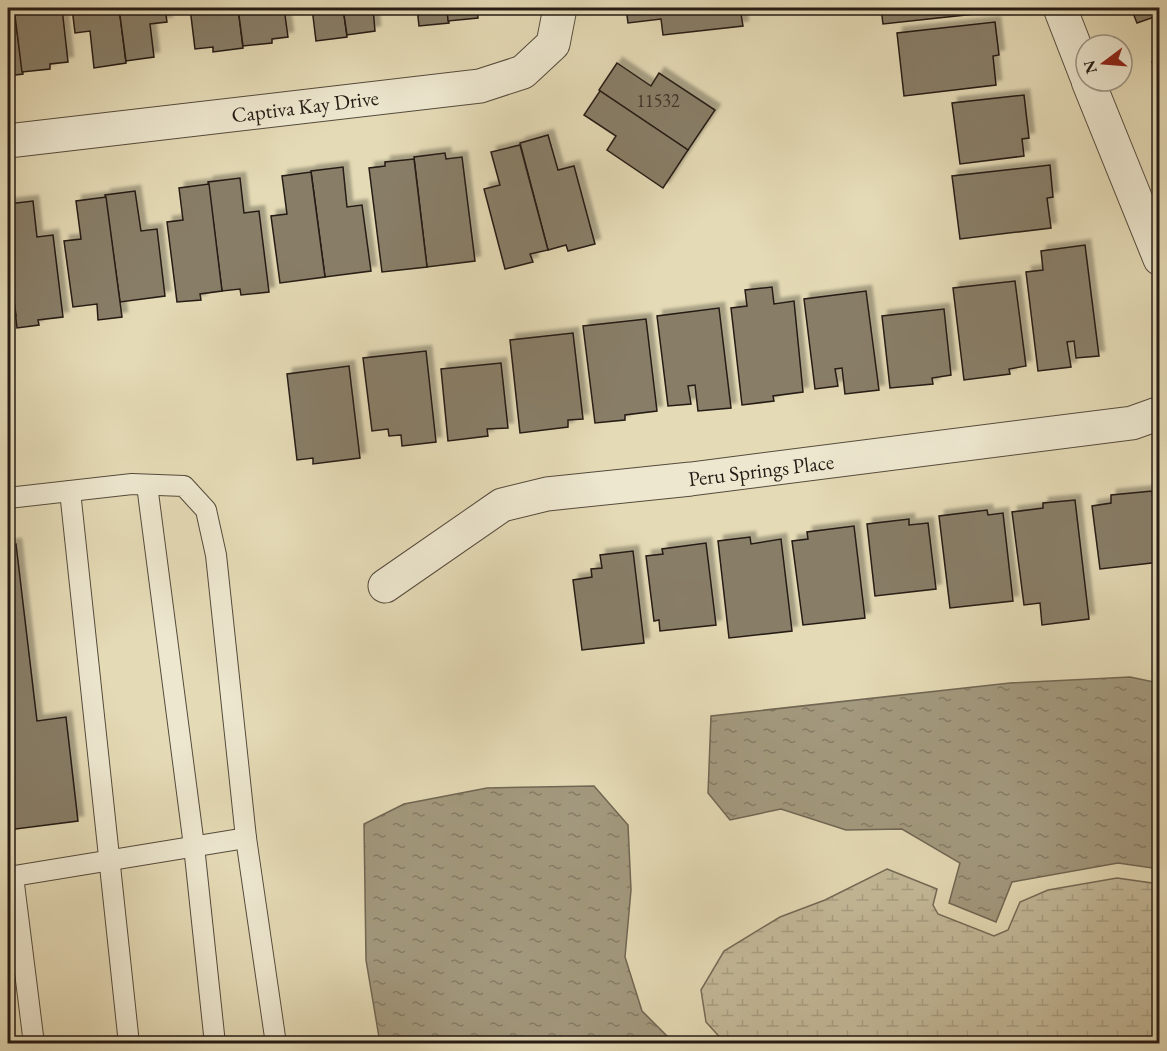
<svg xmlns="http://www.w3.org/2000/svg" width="1167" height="1051" viewBox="0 0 1167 1051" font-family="'EB Garamond',serif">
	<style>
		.wetland { fill: url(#wetland-marsh); stroke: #746a57; stroke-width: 1.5 }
		.water { fill: url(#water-ripples); stroke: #716754; stroke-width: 1.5 }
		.building { fill: #887e68; stroke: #251b14; stroke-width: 1.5; filter: url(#shadow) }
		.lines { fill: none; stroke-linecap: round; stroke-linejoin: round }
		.lane-casing { stroke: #554b3c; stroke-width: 22 }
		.street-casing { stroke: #554b3c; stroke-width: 35 }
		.lane { stroke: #ede7cf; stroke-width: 20 }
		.street { stroke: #ede7cf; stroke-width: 33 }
		.labels { text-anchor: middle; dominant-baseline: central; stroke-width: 5; stroke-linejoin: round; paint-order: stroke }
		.number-label { font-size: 18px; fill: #3e3429 }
		.street-label { font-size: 21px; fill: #251b14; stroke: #ede7cf }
	</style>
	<defs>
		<pattern id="wetland-marsh" width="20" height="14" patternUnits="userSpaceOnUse" patternTransform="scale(1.5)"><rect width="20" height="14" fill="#c4ba9a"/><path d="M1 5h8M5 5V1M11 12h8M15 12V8" fill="none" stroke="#a89f84"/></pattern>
		<pattern id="water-ripples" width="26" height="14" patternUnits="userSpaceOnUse" patternTransform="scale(1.5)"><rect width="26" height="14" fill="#a3997e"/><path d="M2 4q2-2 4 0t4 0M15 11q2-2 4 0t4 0" fill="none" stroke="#857c66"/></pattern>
		<filter id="shadow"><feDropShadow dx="5.5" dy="-5.5" stdDeviation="1.5" flood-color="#0004"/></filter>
	</defs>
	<rect width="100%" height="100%" fill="#e4dab5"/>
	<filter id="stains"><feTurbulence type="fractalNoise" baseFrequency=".00333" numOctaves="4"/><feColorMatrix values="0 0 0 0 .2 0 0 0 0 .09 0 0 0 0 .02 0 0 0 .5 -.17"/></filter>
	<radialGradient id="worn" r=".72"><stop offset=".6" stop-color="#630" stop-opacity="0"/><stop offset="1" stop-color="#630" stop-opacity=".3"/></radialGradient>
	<polygon class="wetland" points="887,869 937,889 933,905 938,914 994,936 1008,930 1020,902 1048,890 1117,878 1159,884 1159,1043 725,1043 706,1022 701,990 724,951 780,917 825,900"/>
	<g class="water">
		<polygon points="1130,677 1159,683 1159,869 1118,863 1012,882 996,922 949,903 960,863 902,829 846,830 781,809 730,820 708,793 711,716 1010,683"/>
		<polygon points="594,786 628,825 631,890 625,957 642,1011 674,1043 380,1043 366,960 364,824 404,804 487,788"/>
	</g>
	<g class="building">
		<polygon points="8,8 14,8 23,74 8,76"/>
		<polygon points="14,8 62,8 68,62 50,64 50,69 22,72"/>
		<polygon points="72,8 119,8 126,63 94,68 90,31 75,33"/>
		<polygon points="119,8 165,8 167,22 150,24 154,57 126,61"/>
		<polygon points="190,8 238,8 243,48 213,52 213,47 195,49"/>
		<polygon points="238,8 284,8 288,37 272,39 272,43 243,46"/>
		<polygon points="312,8 343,8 347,37 316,41"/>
		<polygon points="343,8 373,8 375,31 347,35"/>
		<polygon points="417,8 447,8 449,23 419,26"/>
		<polygon points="447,8 477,8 478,18 448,21"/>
		<polygon points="626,8 740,8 743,26 663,35 661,19 628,23"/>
		<polygon points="881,8 983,8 984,13 883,24"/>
		<polygon points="1131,8 1160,8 1160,15 1137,23"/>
		<polygon points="995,22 999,55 993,56 996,85 904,96 897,33"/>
		<polygon points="1160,59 1160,83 1152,62"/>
		<polygon points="617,63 651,86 659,73 715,110 688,150 599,90"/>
		<polygon points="600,91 688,150 663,188 607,150 616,136 584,115"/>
		<polygon points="1024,95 1029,138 1022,139 1024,156 960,164 952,103"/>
		<polygon points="548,135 558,170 574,166 595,244 568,251 566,245 548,250 520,143"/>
		<polygon points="520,145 548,250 530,254 533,262 505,269 484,189 500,185 491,152"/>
		<polygon points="445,153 446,159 462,157 475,261 427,267 414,157"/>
		<polygon points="414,159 427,267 382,272 369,168 385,166 385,162"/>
		<polygon points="1050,165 1053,197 1047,198 1051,228 960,239 952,176"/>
		<polygon points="343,167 347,207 362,205 371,271 325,277 311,171"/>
		<polygon points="311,172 325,277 280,283 271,216 287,214 282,176"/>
		<polygon points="240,178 244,213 259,211 269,292 241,295 240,289 222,291 208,182"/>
		<polygon points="209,184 222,291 200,294 201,300 177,302 167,222 183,220 179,188"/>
		<polygon points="135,191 141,231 157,229 165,296 120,302 105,195"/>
		<polygon points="106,197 122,317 98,320 97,304 73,307 64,241 81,239 76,201"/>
		<polygon points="33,201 37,237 53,235 63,317 38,320 39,325 17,328 8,251 8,204"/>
		<polygon points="1085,245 1099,356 1076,358 1074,341 1067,342 1071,367 1038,371 1026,272 1043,270 1041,251"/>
		<polygon points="8,251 16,316 8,317"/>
		<polygon points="1015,281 1026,366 1009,369 1010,374 964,380 953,288"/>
		<polygon points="772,287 774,304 794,301 803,392 773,396 774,401 742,405 731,308 747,306 745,290"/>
		<polygon points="866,291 879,390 845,394 842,368 835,369 838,386 815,389 804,299"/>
		<polygon points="719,308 731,408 698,411 695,385 688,386 691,404 668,406 657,316"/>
		<polygon points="944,309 951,375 932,378 933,384 890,388 882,316"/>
		<polygon points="646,319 657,411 625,415 625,420 595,423 583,326"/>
		<polygon points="573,333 583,419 568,420 568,427 520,433 510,340"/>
		<polygon points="426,351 436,442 402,446 401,435 389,436 388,429 372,431 363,358"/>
		<polygon points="501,363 508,428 487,429 488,436 448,441 441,369"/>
		<polygon points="349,366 360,458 313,464 313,458 297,460 287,374"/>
		<polygon points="1152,491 1160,562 1100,569 1092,506 1111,503 1111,495"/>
		<polygon points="1075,500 1089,619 1042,625 1040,603 1024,605 1012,512 1043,508 1043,503"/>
		<polygon points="987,510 988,515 1003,513 1013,601 950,608 939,516"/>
		<polygon points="909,519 909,525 928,523 936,589 875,596 867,524"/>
		<polygon points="854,526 865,618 803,625 792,541 808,539 807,532"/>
		<polygon points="750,537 751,544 781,539 792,631 729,638 718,541"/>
		<polygon points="706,543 716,625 660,631 659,620 654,621 646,556 663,554 662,549"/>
		<polygon points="16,544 37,721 66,717 78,821 8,830 8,545"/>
		<polygon points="633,551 644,643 582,650 573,580 592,577 591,569 602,568 600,555"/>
	</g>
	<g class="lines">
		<g class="lane-casing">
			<g id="lane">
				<polyline points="147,485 194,846 215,1044"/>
				<polyline points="70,491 129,1044"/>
				<polyline points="8,498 132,484 184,486 206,510 216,555 246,838 8,877"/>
				<polyline points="246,838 276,1044"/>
				<polyline points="13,876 34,1044"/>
			</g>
		</g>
		<g class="street-casing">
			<g id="street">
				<polyline points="1060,8 1086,75"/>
				<polyline points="1088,81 1160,259"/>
				<polyline points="8,141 480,86 523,72 553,44 560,8"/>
				<polyline points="385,586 502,505 547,494 691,479 1132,423 1160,413"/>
			</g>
		</g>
		<use href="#lane" class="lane"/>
		<use href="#street" class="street"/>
	</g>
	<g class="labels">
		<g class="number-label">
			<text x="658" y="100">11532</text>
		</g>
		<g class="street-label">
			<text transform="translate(305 106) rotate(-7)">Captiva Kay Drive</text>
			<text transform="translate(761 470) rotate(-7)">Peru Springs Place</text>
		</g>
	</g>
	<rect width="1167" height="1051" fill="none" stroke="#e4dab5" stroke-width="30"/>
	<rect x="9" y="9" width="1149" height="1033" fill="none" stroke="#251b14" stroke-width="3"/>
	<rect x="15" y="15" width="1137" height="1021" fill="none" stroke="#251b14" stroke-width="1.5"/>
	<g transform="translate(1104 63) rotate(254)"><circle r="28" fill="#ede7cf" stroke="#9d9584" stroke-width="1.5"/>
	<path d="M0-4.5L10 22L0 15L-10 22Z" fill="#8f2418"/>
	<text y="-9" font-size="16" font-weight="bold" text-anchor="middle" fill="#251b14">N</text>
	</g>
	<rect width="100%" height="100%" filter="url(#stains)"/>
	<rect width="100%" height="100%" fill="url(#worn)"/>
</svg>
